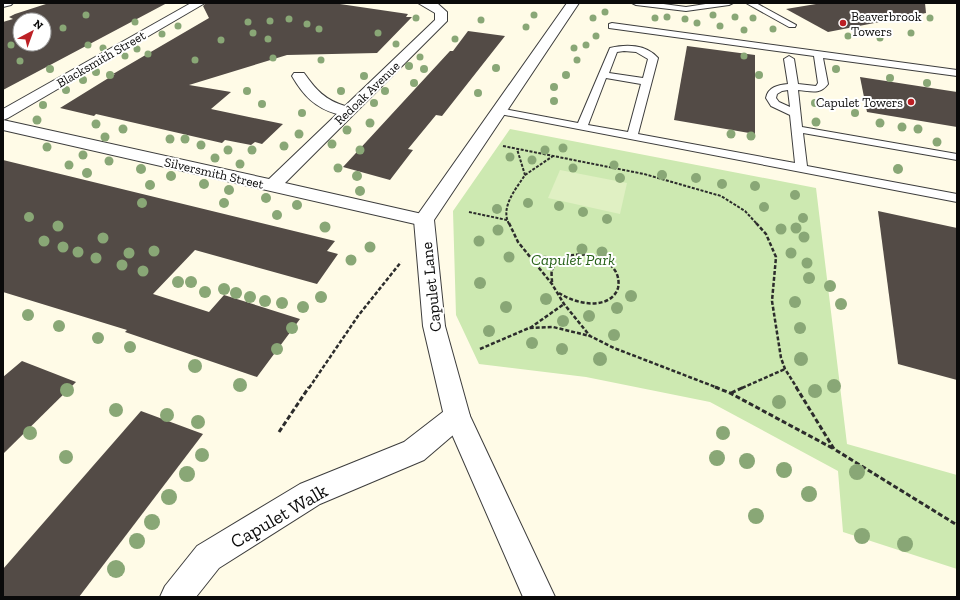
<svg xmlns="http://www.w3.org/2000/svg" width="960" height="600" viewBox="0 0 960 600" font-family="'Zilla Slab',serif">
	<style>
		.green { fill: #cde9b1 }
		.pitch { fill: #e0f0c3 }
		.building { fill: #534b46; fill-rule: evenodd }
		.lines { fill: none; stroke-linecap: round; stroke-linejoin: round }
		.service-casing { stroke: #3d3d3d; stroke-width: 2 }
		.minor-casing { stroke: #3d3d3d; stroke-width: 2 }
		.tertiary-casing { stroke: #3d3d3d; stroke-width: 2 }
		.path-far2 { stroke: #2c2c2c; stroke-width: 2; stroke-dasharray: 3 1.5; stroke-linecap: butt }
		.path-far1 { stroke: #2c2c2c; stroke-width: 2.5; stroke-dasharray: 4 2; stroke-linecap: butt }
		.path { stroke: #2c2c2c; stroke-width: 3; stroke-dasharray: 5 2.5; stroke-linecap: butt }
		.service { fill: #fff; fill-rule: evenodd }
		.minor { fill: #fff; fill-rule: evenodd }
		.tertiary { fill: #fff; fill-rule: evenodd }
		.tree { fill: #89a776 }
		.poi-dot { fill: #bc2025; stroke: #fff; stroke-width: 1.5 }
		.labels { text-anchor: middle; dominant-baseline: central; stroke-width: 4; stroke-linejoin: round; paint-order: stroke }
		.far-poi-label { font-size: 13px; fill: #0a0a0a; stroke: #fff; text-anchor: start }
		.far-street-label { font-size: 13px; fill: #0a0a0a; stroke: #fff }
		.park-label { font-size: 16px; font-style: italic; fill: #28621a; stroke: #fff }
		.street-label { font-size: 16px; fill: #0a0a0a; stroke: #fff }
		.near-street-label { font-size: 19px; fill: #0a0a0a; stroke: #fff }
	</style>
	<rect width="100%" height="100%" fill="#fffbe7"/>
	<polygon class="green" points="510,129 816,188 847,444 957,475 957,569 843,532 838,471 710,402 586,377 479,364 456,315 453,211"/>
	<polygon class="pitch" points="560,170 627,183 620,214 548,198"/>
	<g class="building">
		<path d="M49,3H167L3,90V22L13,19L9,17L15,14ZM20,20H44V44H20Z"/>
		<polygon points="206,3 333,3 408,14 406,17 412,17 377,53 287,55 189,85 231,92 211,109 283,124 262,144 255,142 251,145 225,140 222,143 96,114 94,116 60,108 115,74 113,74 209,18 203,6"/>
		<polygon points="822,3 925,3 926,13 828,32 786,9"/>
		<polygon points="468,31 505,36 442,116 436,115 408,149 413,150 390,180 343,167 450,51 453,51"/>
		<polygon points="687,46 755,55 755,134 674,120"/>
		<polygon points="860,77 957,92 957,127 867,112"/>
		<polygon points="3,160 335,241 327,251 338,254 317,284 195,250 153,294 209,312 224,295 300,319 257,377 125,332 127,330 3,292"/>
		<polygon points="878,211 957,228 957,380 898,364"/>
		<polygon points="22,361 76,382 3,454 3,377"/>
		<polygon points="141,411 203,434 79,597 3,597 3,569"/>
	</g>
	<g class="lines">
		<g class="service-casing">
			<g id="service">
				<polygon points="632,3 656,3 686,7 712,3 733,3 729,5 686,11 636,5"/>
				<polygon points="746,3 756,3 796,25 795,27 789,27"/>
				<path d="M612,23L957,70V76L823,58L828,84C820,95 811,91 798,90L802,127L957,154V160L803,133L807,166L957,194V202L495,113L494,111L495,109L499,108L578,123L610,48C626,44 646,44 658,58L638,134L795,163L790,115L771,106L766,98C768,87 778,85 788,84L784,59L789,56L794,59L798,84L816,86L818,83L814,56L609,28V24ZM624,51L636,52L648,59L643,78L609,73L617,52ZM606,78L641,84L628,132L588,125ZM788,90L790,107L779,102L776,98L777,94L782,91Z"/>
			</g>
		</g>
		<g class="minor-casing">
			<g id="minor">
				<polygon points="3,3 13,3 11,5 3,7"/>
				<polygon points="191,3 205,3 8,118 3,120 3,109"/>
				<path d="M418,3H437L447,12V21L285,183L431,216L434,220L431,224L424,226L3,130V120L269,179L337,114C315,108 303,95 292,76L294,73H304C316,90 325,100 345,106L435,20V13Z"/>
				<polygon points="457,404 466,408 470,416 466,424 424,460 320,504 219,568 196,597 160,597 165,586 197,546 300,484 404,442 448,408"/>
			</g>
		</g>
		<g class="tertiary-casing">
			<polygon id="tertiary" points="567,3 579,3 434,220 445,326 470,416 555,597 523,597 444,416 423,326 414,220"/>
		</g>
		<g class="path-far2">
			<polyline points="503,146 644,174 721,196 745,211 757,224"/>
			<polyline points="525,175 553,156"/>
			<polyline points="469,212 507,220"/>
			<path d="M509,224C500,207 516,189 525,175L517,149"/>
		</g>
		<g class="path-far1">
			<polyline points="509,223 518,242 552,284 564,304 590,336 614,348 718,388"/>
			<polyline points="756,223 766,234 776,257 772,301 781,358 785,369 797,388"/>
			<path d="M552,282C552,279 551,273 552,270C562,243 625,253 618,288C616,295 610,300 603,302C588,306 572,301 559,293"/>
			<polyline points="530,328 564,304"/>
			<polyline points="480,349 529,328 553,327 590,336"/>
			<polyline points="309,388 358,316 401,262"/>
			<polyline points="742,388 785,369"/>
		</g>
		<g class="path">
			<polyline points="715,387 730,393 834,449"/>
			<polyline points="796,387 834,449 957,525"/>
			<polyline points="731,393 744,387"/>
			<polyline points="279,432 309,387"/>
		</g>
		<use href="#service" class="service"/>
		<use href="#minor" class="minor"/>
		<use href="#tertiary" class="tertiary"/>
	</g>
	<g class="tree">
		<circle cx="605" cy="12" r="3.5"/>
		<circle cx="86" cy="15" r="3.5"/>
		<circle cx="534" cy="15" r="3.5"/>
		<circle cx="713" cy="15" r="3.5"/>
		<circle cx="667" cy="17" r="3.5"/>
		<circle cx="735" cy="17" r="3.5"/>
		<circle cx="416" cy="18" r="3.5"/>
		<circle cx="593" cy="18" r="3.5"/>
		<circle cx="655" cy="18" r="3.5"/>
		<circle cx="753" cy="18" r="3.5"/>
		<circle cx="930" cy="18" r="3.5"/>
		<circle cx="289" cy="19" r="3.5"/>
		<circle cx="685" cy="19" r="3.5"/>
		<circle cx="481" cy="20" r="3.5"/>
		<circle cx="270" cy="21" r="3.5"/>
		<circle cx="135" cy="22" r="3.5"/>
		<circle cx="248" cy="22" r="3.5"/>
		<circle cx="697" cy="23" r="3.5"/>
		<circle cx="307" cy="24" r="3.5"/>
		<circle cx="178" cy="26" r="3.5"/>
		<circle cx="720" cy="26" r="3.5"/>
		<circle cx="526" cy="27" r="3.5"/>
		<circle cx="63" cy="28" r="3.5"/>
		<circle cx="319" cy="29" r="3.5"/>
		<circle cx="773" cy="29" r="3.5"/>
		<circle cx="744" cy="30" r="3.5"/>
		<circle cx="253" cy="33" r="3.5"/>
		<circle cx="378" cy="33" r="3.5"/>
		<circle cx="911" cy="33" r="3.5"/>
		<circle cx="162" cy="34" r="3.5"/>
		<circle cx="596" cy="36" r="3.5"/>
		<circle cx="848" cy="36" r="3.5"/>
		<circle cx="880" cy="38" r="3.5"/>
		<circle cx="268" cy="39" r="3.5"/>
		<circle cx="455" cy="39" r="3.5"/>
		<circle cx="221" cy="40" r="3.5"/>
		<circle cx="396" cy="44" r="3.5"/>
		<circle cx="11" cy="45" r="3.5"/>
		<circle cx="88" cy="45" r="3.5"/>
		<circle cx="586" cy="45" r="3.5"/>
		<circle cx="103" cy="48" r="3.5"/>
		<circle cx="574" cy="48" r="3.5"/>
		<circle cx="137" cy="49" r="3.5"/>
		<circle cx="148" cy="54" r="3.5"/>
		<circle cx="125" cy="56" r="3.5"/>
		<circle cx="744" cy="56" r="3.5"/>
		<circle cx="420" cy="57" r="3.5"/>
		<circle cx="273" cy="58" r="3.5"/>
		<circle cx="195" cy="60" r="3.5"/>
		<circle cx="321" cy="60" r="3.5"/>
		<circle cx="577" cy="60" r="3.5"/>
		<circle cx="20" cy="61" r="3.5"/>
		<circle cx="409" cy="66" r="4"/>
		<circle cx="496" cy="68" r="4"/>
		<circle cx="50" cy="69" r="4"/>
		<circle cx="424" cy="69" r="4"/>
		<circle cx="836" cy="69" r="4"/>
		<circle cx="96" cy="72" r="4"/>
		<circle cx="110" cy="75" r="4"/>
		<circle cx="566" cy="75" r="4"/>
		<circle cx="759" cy="75" r="4"/>
		<circle cx="364" cy="76" r="4"/>
		<circle cx="890" cy="78" r="4"/>
		<circle cx="83" cy="80" r="4"/>
		<circle cx="414" cy="83" r="4"/>
		<circle cx="927" cy="83" r="4"/>
		<circle cx="554" cy="87" r="4"/>
		<circle cx="66" cy="90" r="4"/>
		<circle cx="247" cy="91" r="4"/>
		<circle cx="341" cy="91" r="4"/>
		<circle cx="385" cy="91" r="4"/>
		<circle cx="478" cy="93" r="4"/>
		<circle cx="554" cy="101" r="4"/>
		<circle cx="374" cy="103" r="4"/>
		<circle cx="815" cy="103" r="4"/>
		<circle cx="262" cy="104" r="4"/>
		<circle cx="43" cy="105" r="4"/>
		<circle cx="302" cy="113" r="4"/>
		<circle cx="855" cy="113" r="4"/>
		<circle cx="37" cy="120" r="4.5"/>
		<circle cx="816" cy="122" r="4.5"/>
		<circle cx="370" cy="123" r="4.5"/>
		<circle cx="880" cy="123" r="4.5"/>
		<circle cx="96" cy="124" r="4.5"/>
		<circle cx="902" cy="127" r="4.5"/>
		<circle cx="123" cy="129" r="4.5"/>
		<circle cx="918" cy="129" r="4.5"/>
		<circle cx="347" cy="130" r="4.5"/>
		<circle cx="299" cy="134" r="4.5"/>
		<circle cx="731" cy="134" r="4.5"/>
		<circle cx="751" cy="136" r="4.5"/>
		<circle cx="105" cy="137" r="4.5"/>
		<circle cx="170" cy="139" r="4.5"/>
		<circle cx="185" cy="139" r="4.5"/>
		<circle cx="937" cy="142" r="4.5"/>
		<circle cx="332" cy="144" r="4.5"/>
		<circle cx="201" cy="145" r="4.5"/>
		<circle cx="284" cy="146" r="4.5"/>
		<circle cx="47" cy="147" r="4.5"/>
		<circle cx="563" cy="148" r="4.5"/>
		<circle cx="228" cy="150" r="4.5"/>
		<circle cx="252" cy="150" r="4.5"/>
		<circle cx="360" cy="150" r="4.5"/>
		<circle cx="545" cy="150" r="4.5"/>
		<circle cx="83" cy="155" r="4.5"/>
		<circle cx="510" cy="157" r="4.5"/>
		<circle cx="215" cy="158" r="4.5"/>
		<circle cx="532" cy="160" r="4.5"/>
		<circle cx="109" cy="161" r="4.5"/>
		<circle cx="240" cy="164" r="4.5"/>
		<circle cx="69" cy="165" r="4.5"/>
		<circle cx="614" cy="165" r="4.5"/>
		<circle cx="338" cy="168" r="4.5"/>
		<circle cx="573" cy="168" r="4.5"/>
		<circle cx="141" cy="169" r="5"/>
		<circle cx="898" cy="169" r="5"/>
		<circle cx="87" cy="173" r="5"/>
		<circle cx="662" cy="175" r="5"/>
		<circle cx="171" cy="176" r="5"/>
		<circle cx="357" cy="176" r="5"/>
		<circle cx="620" cy="178" r="5"/>
		<circle cx="696" cy="178" r="5"/>
		<circle cx="204" cy="184" r="5"/>
		<circle cx="722" cy="184" r="5"/>
		<circle cx="150" cy="185" r="5"/>
		<circle cx="755" cy="186" r="5"/>
		<circle cx="229" cy="190" r="5"/>
		<circle cx="360" cy="191" r="5"/>
		<circle cx="795" cy="195" r="5"/>
		<circle cx="266" cy="198" r="5"/>
		<circle cx="142" cy="203" r="5"/>
		<circle cx="224" cy="203" r="5"/>
		<circle cx="528" cy="203" r="5"/>
		<circle cx="297" cy="205" r="5"/>
		<circle cx="559" cy="206" r="5"/>
		<circle cx="764" cy="207" r="5"/>
		<circle cx="497" cy="209" r="5"/>
		<circle cx="583" cy="212" r="5"/>
		<circle cx="277" cy="215" r="5"/>
		<circle cx="29" cy="217" r="5"/>
		<circle cx="803" cy="218" r="5"/>
		<circle cx="607" cy="219" r="5"/>
		<circle cx="58" cy="226" r="5.5"/>
		<circle cx="325" cy="227" r="5.5"/>
		<circle cx="796" cy="228" r="5.5"/>
		<circle cx="781" cy="229" r="5.5"/>
		<circle cx="498" cy="230" r="5.5"/>
		<circle cx="804" cy="237" r="5.5"/>
		<circle cx="103" cy="238" r="5.5"/>
		<circle cx="44" cy="241" r="5.5"/>
		<circle cx="479" cy="241" r="5.5"/>
		<circle cx="63" cy="247" r="5.5"/>
		<circle cx="370" cy="247" r="5.5"/>
		<circle cx="582" cy="249" r="5.5"/>
		<circle cx="154" cy="251" r="5.5"/>
		<circle cx="78" cy="252" r="5.5"/>
		<circle cx="602" cy="252" r="5.5"/>
		<circle cx="129" cy="253" r="5.5"/>
		<circle cx="791" cy="253" r="5.5"/>
		<circle cx="509" cy="257" r="5.5"/>
		<circle cx="96" cy="258" r="5.5"/>
		<circle cx="351" cy="260" r="5.5"/>
		<circle cx="545" cy="261" r="5.5"/>
		<circle cx="807" cy="263" r="5.5"/>
		<circle cx="122" cy="265" r="5.5"/>
		<circle cx="143" cy="271" r="5.5"/>
		<circle cx="809" cy="278" r="6"/>
		<circle cx="178" cy="282" r="6"/>
		<circle cx="191" cy="282" r="6"/>
		<circle cx="480" cy="283" r="6"/>
		<circle cx="830" cy="286" r="6"/>
		<circle cx="224" cy="289" r="6"/>
		<circle cx="205" cy="292" r="6"/>
		<circle cx="236" cy="293" r="6"/>
		<circle cx="631" cy="296" r="6"/>
		<circle cx="250" cy="297" r="6"/>
		<circle cx="321" cy="297" r="6"/>
		<circle cx="546" cy="299" r="6"/>
		<circle cx="265" cy="301" r="6"/>
		<circle cx="795" cy="302" r="6"/>
		<circle cx="282" cy="303" r="6"/>
		<circle cx="841" cy="304" r="6"/>
		<circle cx="303" cy="307" r="6"/>
		<circle cx="506" cy="307" r="6"/>
		<circle cx="617" cy="308" r="6"/>
		<circle cx="28" cy="315" r="6"/>
		<circle cx="589" cy="316" r="6"/>
		<circle cx="563" cy="321" r="6"/>
		<circle cx="59" cy="326" r="6"/>
		<circle cx="292" cy="328" r="6"/>
		<circle cx="800" cy="328" r="6"/>
		<circle cx="489" cy="331" r="6"/>
		<circle cx="614" cy="335" r="6"/>
		<circle cx="98" cy="338" r="6"/>
		<circle cx="532" cy="343" r="6"/>
		<circle cx="130" cy="347" r="6"/>
		<circle cx="277" cy="349" r="6"/>
		<circle cx="562" cy="349" r="6"/>
		<circle cx="600" cy="359" r="7"/>
		<circle cx="801" cy="359" r="7"/>
		<circle cx="195" cy="366" r="7"/>
		<circle cx="240" cy="385" r="7"/>
		<circle cx="834" cy="386" r="7"/>
		<circle cx="67" cy="390" r="7"/>
		<circle cx="815" cy="391" r="7"/>
		<circle cx="779" cy="402" r="7"/>
		<circle cx="116" cy="410" r="7"/>
		<circle cx="167" cy="415" r="7"/>
		<circle cx="198" cy="422" r="7"/>
		<circle cx="30" cy="433" r="7"/>
		<circle cx="723" cy="433" r="7"/>
		<circle cx="202" cy="455" r="7"/>
		<circle cx="66" cy="457" r="7"/>
		<circle cx="717" cy="458" r="8"/>
		<circle cx="747" cy="461" r="8"/>
		<circle cx="784" cy="470" r="8"/>
		<circle cx="857" cy="472" r="8"/>
		<circle cx="187" cy="474" r="8"/>
		<circle cx="809" cy="494" r="8"/>
		<circle cx="169" cy="497" r="8"/>
		<circle cx="756" cy="516" r="8"/>
		<circle cx="152" cy="522" r="8"/>
		<circle cx="862" cy="536" r="8"/>
		<circle cx="137" cy="541" r="8"/>
		<circle cx="905" cy="544" r="8"/>
		<circle cx="116" cy="569" r="9"/>
	</g>
	<g class="poi-dot">
		<circle cx="843" cy="23" r="4"/>
		<circle cx="911" cy="102" r="4"/>
	</g>
	<g class="labels">
		<g class="far-poi-label">
			<text x="851" y="16">Beaverbrook<tspan x="851" dy="15">Towers</tspan></text>
			<text x="903" y="102" text-anchor="end">Capulet Towers</text>
		</g>
		<g class="far-street-label">
			<text transform="translate(101 59) rotate(-30)">Blacksmith Street</text>
			<text transform="translate(367 93) rotate(-44)">Redoak Avenue</text>
			<text transform="translate(214 173) rotate(13)">Silversmith Street</text>
		</g>
		<g class="park-label">
			<text x="573" y="259">Capulet Park</text>
		</g>
		<g class="street-label">
			<text transform="translate(431 287) rotate(-96)">Capulet Lane</text>
		</g>
		<g class="near-street-label">
			<text transform="translate(279 516) rotate(-30)">Capulet Walk</text>
		</g>
	</g>
	<rect width="960" height="600" fill="none" stroke="#0a0a0a" stroke-width="8"/>
	<g transform="translate(32 32) rotate(41)"><circle r="19" fill="#ffffff" stroke="#9d9d9d"/>
	<path d="M0-3L7 15L0 10L-7 15Z" fill="#bc2025"/>
	<text y="-6" font-size="11" font-weight="bold" text-anchor="middle" fill="#0a0a0a">N</text>
	</g>
</svg>
